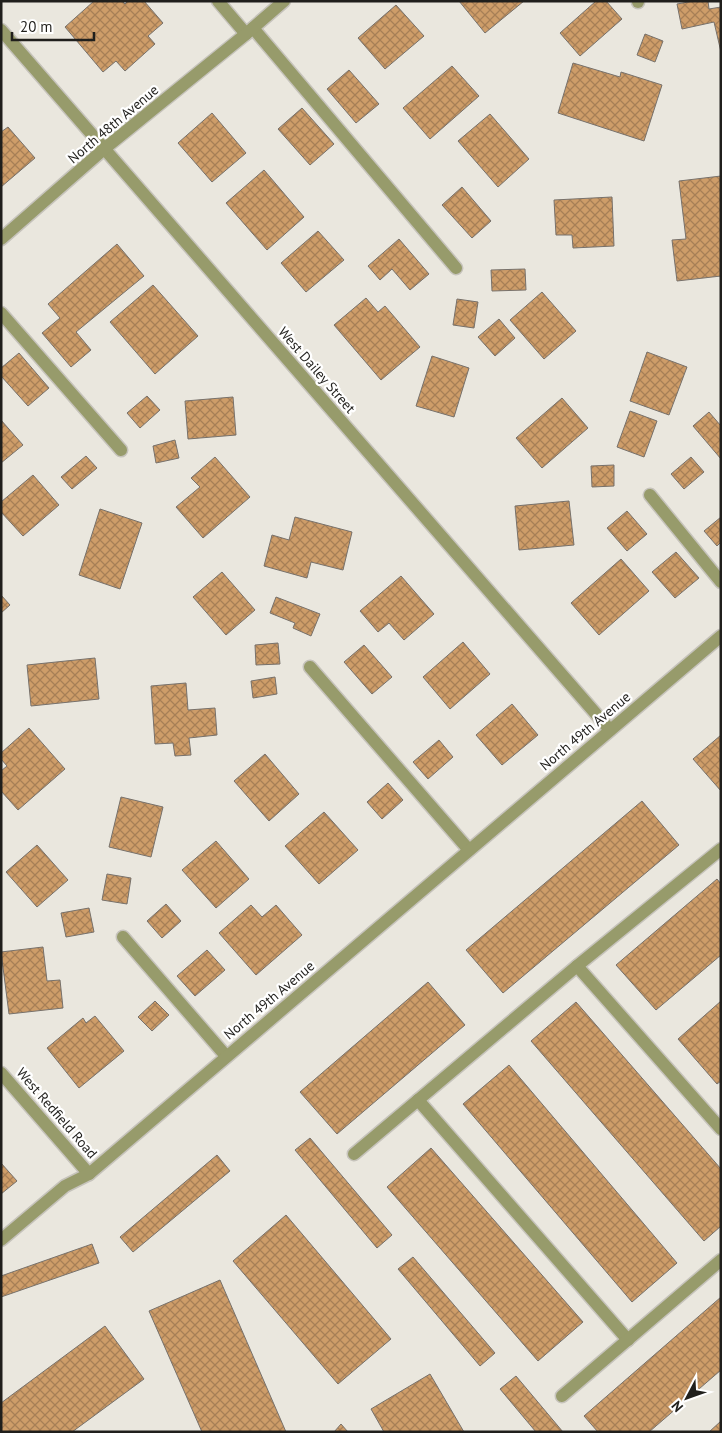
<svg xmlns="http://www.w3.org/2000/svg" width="722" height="1433" viewBox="0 0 722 1433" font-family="'PT Sans',sans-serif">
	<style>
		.building { fill: url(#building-cross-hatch); stroke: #77716b }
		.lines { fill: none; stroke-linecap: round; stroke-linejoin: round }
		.lane-casing { stroke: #c6c3bb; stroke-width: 15 }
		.street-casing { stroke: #c6c3bb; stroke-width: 15 }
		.lane { stroke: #979b6b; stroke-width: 12 }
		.street { stroke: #979b6b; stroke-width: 12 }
		.labels { text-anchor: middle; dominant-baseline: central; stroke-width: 4.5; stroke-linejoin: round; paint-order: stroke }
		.street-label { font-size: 14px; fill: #201f1c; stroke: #fff }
	</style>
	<defs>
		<pattern id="building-cross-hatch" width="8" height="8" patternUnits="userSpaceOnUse" patternTransform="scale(1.25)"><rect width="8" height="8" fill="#ce9d69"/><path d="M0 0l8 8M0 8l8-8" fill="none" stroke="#a77f56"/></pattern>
	</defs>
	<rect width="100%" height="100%" fill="#eae7de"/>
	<g class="building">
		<polygon points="94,1 122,1 125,4 128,1 144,1 163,23 148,36 155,44 125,71 116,61 103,72 65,27"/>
		<polygon points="459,1 524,1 485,33"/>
		<polygon points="596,1 606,1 622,19 580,56 560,33"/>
		<polygon points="694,1 708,1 709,9 721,7 721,52 714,22 682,29 677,4"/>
		<polygon points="396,5 424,36 385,69 358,38"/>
		<polygon points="645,34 663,41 655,62 637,55"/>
		<polygon points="573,63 620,77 621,72 662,85 644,141 558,113"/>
		<polygon points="452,66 479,96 430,139 403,108"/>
		<polygon points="349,70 379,104 356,123 327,89"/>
		<polygon points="302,108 334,144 310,165 278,129"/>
		<polygon points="212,113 246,153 212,182 178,143"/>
		<polygon points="490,114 529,159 498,187 458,141"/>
		<polygon points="8,127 35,158 1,187 1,132"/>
		<polygon points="264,170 304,217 267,250 226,203"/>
		<polygon points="721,176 721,276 677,281 672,240 686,239 679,181"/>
		<polygon points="462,187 491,221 472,238 442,205"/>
		<polygon points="612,197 614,246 573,248 572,235 556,235 554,200"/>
		<polygon points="318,231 344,260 306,292 281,263"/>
		<polygon points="399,239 429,274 410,290 392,269 380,280 368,266"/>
		<polygon points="117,244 144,276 76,332 91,350 71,367 42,333 60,318 48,304"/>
		<polygon points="525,269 526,290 492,291 491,270"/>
		<polygon points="153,285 198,336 155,374 110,322"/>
		<polygon points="542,292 576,331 544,359 510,320"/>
		<polygon points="366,298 378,312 385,306 420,347 381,380 334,325"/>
		<polygon points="457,299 478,302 474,328 453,325"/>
		<polygon points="499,319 515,338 495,356 478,337"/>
		<polygon points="647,352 687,367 669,415 630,401"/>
		<polygon points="19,353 49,388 28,406 1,376 1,368"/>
		<polygon points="432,356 469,368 454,417 416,406"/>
		<polygon points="147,396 160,410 140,428 127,413"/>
		<polygon points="233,397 236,435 188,439 185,401"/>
		<polygon points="562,398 588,428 542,468 516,438"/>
		<polygon points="630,411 657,421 644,457 617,447"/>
		<polygon points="709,412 721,426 721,459 693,426"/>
		<polygon points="1,420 23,445 1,463"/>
		<polygon points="175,440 179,458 156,463 153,446"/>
		<polygon points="86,456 97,468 72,489 61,477"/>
		<polygon points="215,457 250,497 203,538 176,507 200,487 191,478"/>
		<polygon points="691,457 704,472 684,489 671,474"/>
		<polygon points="614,465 614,486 592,487 591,466"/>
		<polygon points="33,475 59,505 23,536 1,512 1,502"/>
		<polygon points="569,501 574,545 519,550 515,506"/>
		<polygon points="100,509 142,523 120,589 79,575"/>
		<polygon points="627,511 647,534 627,551 607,528"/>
		<polygon points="295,517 352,532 343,570 311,562 307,578 264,566 272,535 289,540"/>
		<polygon points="721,517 721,542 717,546 704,531"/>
		<polygon points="676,552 699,578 675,598 652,572"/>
		<polygon points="621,559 649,591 599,635 571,603"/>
		<polygon points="222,572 255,610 226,635 193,597"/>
		<polygon points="401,576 434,614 404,640 389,623 378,632 360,611"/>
		<polygon points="1,595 10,605 1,613"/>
		<polygon points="276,597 320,614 311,636 293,628 295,623 270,613"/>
		<polygon points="463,642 490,674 450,709 423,677"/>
		<polygon points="278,643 280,664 256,665 255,645"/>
		<polygon points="364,645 392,677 372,694 344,662"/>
		<polygon points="95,658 99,699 31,706 27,665"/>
		<polygon points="275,677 277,694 253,698 251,681"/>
		<polygon points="186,683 188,710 215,708 217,735 189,738 191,755 175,756 173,743 155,744 151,686"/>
		<polygon points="512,704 538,735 502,765 476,735"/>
		<polygon points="29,728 65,769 18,810 1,791 1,771 7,766 1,759 1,753"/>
		<polygon points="721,735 721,791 693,759"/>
		<polygon points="439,740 453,757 428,779 413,762"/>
		<polygon points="265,754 299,794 269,821 234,781"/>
		<polygon points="388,783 403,800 382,819 367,802"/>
		<polygon points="121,797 163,807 151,857 109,847"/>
		<polygon points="642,801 679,845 503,993 466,950"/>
		<polygon points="324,812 358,850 319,884 285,846"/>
		<polygon points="216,841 249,879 216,908 182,870"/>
		<polygon points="37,845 68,880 37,907 6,872"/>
		<polygon points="107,874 131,878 127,904 102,900"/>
		<polygon points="717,879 721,884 721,955 656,1010 616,965"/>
		<polygon points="166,904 181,921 162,938 147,921"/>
		<polygon points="251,905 262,917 276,905 302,935 256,975 219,933"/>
		<polygon points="89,908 94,932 66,937 61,913"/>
		<polygon points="43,947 47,981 60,980 63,1008 9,1014 1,952"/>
		<polygon points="207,950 225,970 195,996 177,976"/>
		<polygon points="428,982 465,1025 337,1134 300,1092"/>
		<polygon points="155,1001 169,1015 152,1031 138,1017"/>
		<polygon points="721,1001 721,1081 717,1084 678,1039"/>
		<polygon points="576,1002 721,1169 721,1226 704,1241 531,1041"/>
		<polygon points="95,1016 124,1051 79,1088 47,1048 83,1018 86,1023"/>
		<polygon points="509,1065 677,1263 632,1302 463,1104"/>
		<polygon points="310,1138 392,1235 377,1248 295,1150"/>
		<polygon points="431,1148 583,1322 538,1361 387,1187"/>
		<polygon points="217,1155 230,1171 133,1252 120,1237"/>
		<polygon points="1,1163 17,1181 1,1194"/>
		<polygon points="286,1215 391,1339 338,1384 233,1261"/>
		<polygon points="92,1244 99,1263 1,1297 1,1276"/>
		<polygon points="413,1257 495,1353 480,1366 398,1269"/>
		<polygon points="220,1280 286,1432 202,1432 149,1311"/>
		<polygon points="721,1297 721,1370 649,1432 598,1432 584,1416"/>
		<polygon points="105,1326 144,1379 72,1432 1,1432 1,1403"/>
		<polygon points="430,1374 464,1432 384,1432 371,1409"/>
		<polygon points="516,1376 563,1432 536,1432 500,1389"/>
		<polygon points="721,1421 721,1432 709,1432"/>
		<polygon points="341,1424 348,1432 334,1432"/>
	</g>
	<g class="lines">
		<g class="lane-casing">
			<g id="lane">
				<polyline points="577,966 721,1129"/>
				<polyline points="418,1100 628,1340"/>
				<polyline points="354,1154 577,966 721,849"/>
				<polyline points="562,1396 721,1260"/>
			</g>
		</g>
		<g class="street-casing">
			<g id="street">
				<polyline points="218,1 246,34"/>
				<polyline points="638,1 638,2"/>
				<polyline points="253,28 456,268"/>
				<polyline points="1,30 610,730"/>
				<polyline points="1,239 104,149 246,34 284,1"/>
				<polyline points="1,313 121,450"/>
				<polyline points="650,495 721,582"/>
				<polyline points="310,667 469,850"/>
				<polyline points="123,937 226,1056"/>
				<polyline points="1,1073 89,1174"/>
				<polyline points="1,1240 65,1186 89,1174 721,636"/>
			</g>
		</g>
		<use href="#lane" class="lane"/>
		<use href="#street" class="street"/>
	</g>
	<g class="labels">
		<g class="street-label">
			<text transform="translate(113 124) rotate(-40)">North 48th Avenue</text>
			<text transform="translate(317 370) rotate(49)">West Dailey Street</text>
			<text transform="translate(585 731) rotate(-40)">North 49th Avenue</text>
			<text transform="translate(269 1000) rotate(-40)">North 49th Avenue</text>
			<text transform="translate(57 1113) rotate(49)">West Redfield Road</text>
		</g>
	</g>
	<rect width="722" height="1433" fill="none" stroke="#201f1c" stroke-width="5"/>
	<g transform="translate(687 1398) rotate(229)" stroke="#ffffff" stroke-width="4" paint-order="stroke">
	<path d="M0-4L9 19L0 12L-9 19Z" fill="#201f1c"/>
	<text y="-8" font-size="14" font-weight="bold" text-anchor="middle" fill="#201f1c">N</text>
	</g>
	<path d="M12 32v8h82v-8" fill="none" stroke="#201f1c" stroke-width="2.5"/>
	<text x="20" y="32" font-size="15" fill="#201f1c" stroke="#ffffff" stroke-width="4" paint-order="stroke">20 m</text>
</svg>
